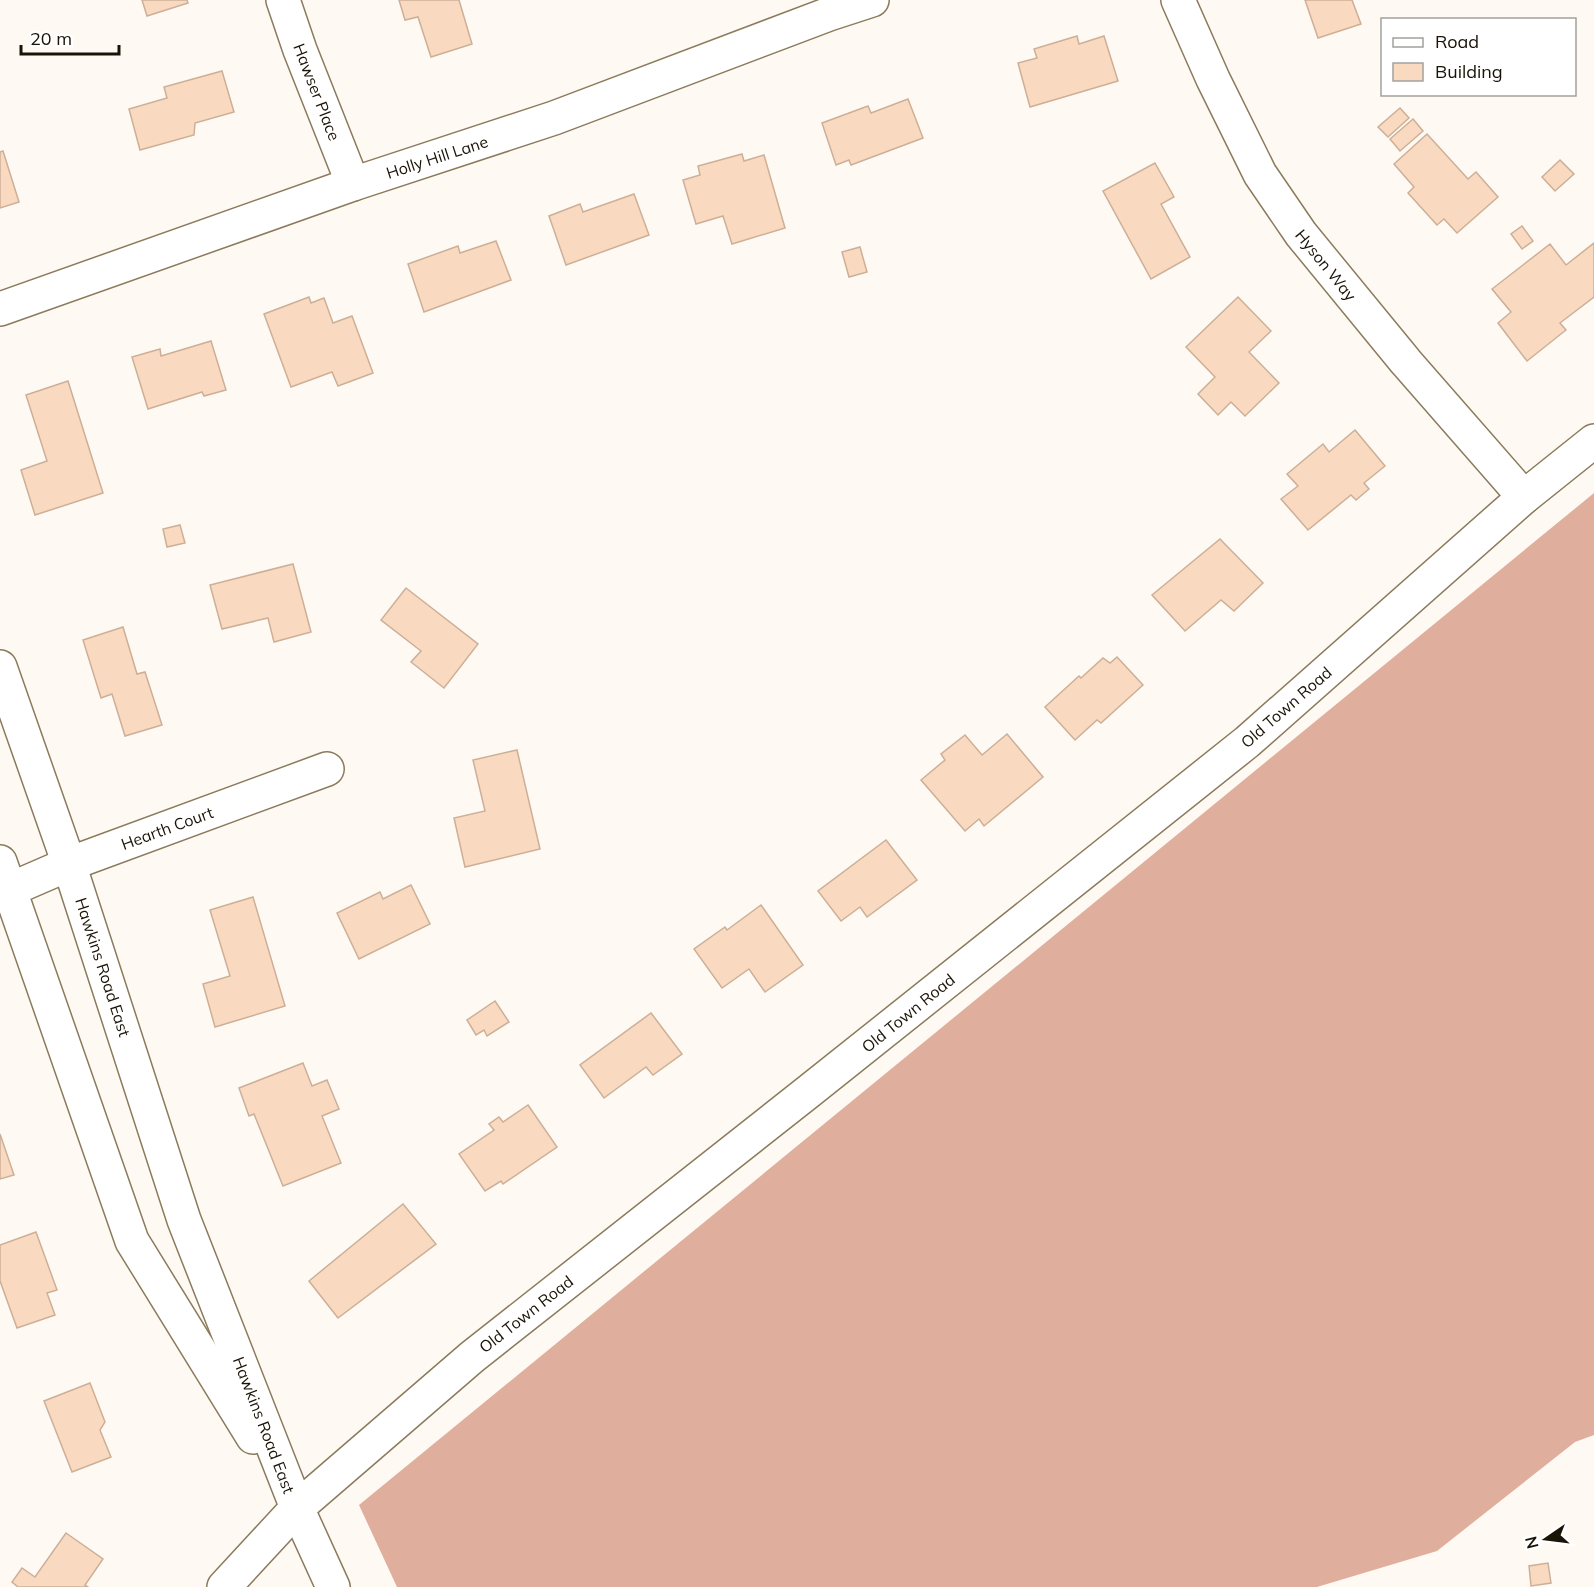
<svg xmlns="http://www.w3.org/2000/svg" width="1594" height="1587" viewBox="0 0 1594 1587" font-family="Mulish,sans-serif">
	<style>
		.forest { fill: #e0ae9c }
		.building { fill: #f9dac1; stroke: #cdaf97; stroke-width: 1.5 }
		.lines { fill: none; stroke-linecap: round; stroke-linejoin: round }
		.minor-casing { stroke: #8c7a5c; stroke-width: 36 }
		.major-casing { stroke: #8c7a5c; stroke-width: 36 }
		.minor { stroke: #fff; stroke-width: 33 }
		.major { stroke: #fff; stroke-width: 33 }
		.labels { text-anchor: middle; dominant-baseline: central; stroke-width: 4.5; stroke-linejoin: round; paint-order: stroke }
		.street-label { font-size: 16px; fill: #1a1307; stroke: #fff }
	</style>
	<rect width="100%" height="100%" fill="#fefaf3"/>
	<polygon class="forest" points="1594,493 1594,1435 1575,1442 1437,1551 1317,1587 397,1587 359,1505"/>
	<g class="building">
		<polygon points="142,0 187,0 188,3 147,16"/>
		<polygon points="399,0 459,0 472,44 431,57 418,17 405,20"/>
		<polygon points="1305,0 1352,0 1361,24 1318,38"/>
		<polygon points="1077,36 1079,44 1104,36 1118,81 1030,107 1018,63 1037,58 1034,49"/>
		<polygon points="222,71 234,112 195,123 194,135 140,150 129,109 167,98 164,87"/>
		<polygon points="908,99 923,138 851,165 849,160 836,165 822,123 868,106 871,113"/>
		<polygon points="1400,108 1409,118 1388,137 1378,127"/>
		<polygon points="1413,119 1423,131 1400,151 1390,139"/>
		<polygon points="1427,134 1468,179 1476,172 1498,197 1457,233 1444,219 1437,225 1408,193 1414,187 1394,164"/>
		<polygon points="3,151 19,202 0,208 0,152"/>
		<polygon points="742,154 744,161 764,155 785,228 732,244 723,216 696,224 683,180 700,175 698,166"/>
		<polygon points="1560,160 1574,174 1555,191 1542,177"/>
		<polygon points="1155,163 1174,197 1161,204 1190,257 1151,279 1103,191"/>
		<polygon points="634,194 649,235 566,265 549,216 580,204 583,212"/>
		<polygon points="1522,226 1533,241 1522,249 1511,234"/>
		<polygon points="496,241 511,280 424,312 408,264 458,246 460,253"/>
		<polygon points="1594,243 1594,297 1560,323 1566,330 1527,361 1498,323 1511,312 1492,289 1550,244 1566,265"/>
		<polygon points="860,247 867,272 849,277 842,252"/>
		<polygon points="309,297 311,303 324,298 333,323 352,316 373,373 338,386 332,372 291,387 264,314"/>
		<polygon points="1238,297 1271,331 1249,352 1279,383 1245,416 1231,402 1218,415 1198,394 1215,377 1186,347"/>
		<polygon points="211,341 226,390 204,396 202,392 148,409 132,357 160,349 161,356"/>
		<polygon points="68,381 103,493 35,515 21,470 47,461 26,395"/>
		<polygon points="1355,430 1385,466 1364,483 1369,489 1356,500 1351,495 1308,530 1281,499 1298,486 1287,474 1323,444 1329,452"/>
		<polygon points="180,525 185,543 167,547 163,529"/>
		<polygon points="1220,539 1263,583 1234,611 1221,600 1185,631 1152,595"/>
		<polygon points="293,564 311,632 274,642 268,618 222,629 210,585"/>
		<polygon points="406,588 478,644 444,688 411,662 421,651 381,620"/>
		<polygon points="123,627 137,674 145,672 162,725 125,736 112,694 101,698 83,640"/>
		<polygon points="1117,657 1143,685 1101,723 1097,720 1075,740 1045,707 1079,676 1081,678 1103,658 1110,663"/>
		<polygon points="1007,734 1043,777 984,826 979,819 965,831 921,780 945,760 941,754 965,735 982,755"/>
		<polygon points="517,750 540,849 465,867 454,818 485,811 473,760"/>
		<polygon points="886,840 917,880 867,917 860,907 841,921 818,891"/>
		<polygon points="411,885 430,924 359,959 337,913 380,892 383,899"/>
		<polygon points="253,897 285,1006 215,1027 203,984 230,976 210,910"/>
		<polygon points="761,905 803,965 765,992 749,969 722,988 694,949 725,927 727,930"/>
		<polygon points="495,1001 509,1022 487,1036 484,1030 476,1035 467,1020"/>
		<polygon points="651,1013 682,1054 653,1075 646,1067 604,1098 580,1065"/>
		<polygon points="303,1063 312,1086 327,1080 339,1109 322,1116 341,1163 283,1186 254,1114 249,1116 239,1088"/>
		<polygon points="528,1105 557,1147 503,1184 501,1181 485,1191 459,1154 494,1130 489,1124 499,1117 503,1122"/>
		<polygon points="0,1134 14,1175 0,1179"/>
		<polygon points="403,1204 436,1244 338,1318 309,1281"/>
		<polygon points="36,1232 57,1290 47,1293 55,1315 17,1328 0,1281 0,1245"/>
		<polygon points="90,1383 105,1422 100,1430 111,1457 72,1472 44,1401"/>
		<polygon points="66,1533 103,1559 85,1585 88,1587 18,1587 12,1582 22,1568 35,1577"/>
		<polygon points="1548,1563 1551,1583 1531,1586 1529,1566"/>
	</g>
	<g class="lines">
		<g class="minor-casing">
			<g id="minor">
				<polyline points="283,0 300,50 353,184"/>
				<polyline points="1178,0 1213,79 1260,174 1301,234 1406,362 1524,497"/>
				<polyline points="0,309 353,184 554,118 829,14 872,0"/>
				<polyline points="0,667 69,864 184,1220 297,1508 333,1587"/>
				<polyline points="0,862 132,1241 253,1437"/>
				<polyline points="9,890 69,864 327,769"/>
			</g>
		</g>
		<g class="major-casing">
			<polyline id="major" points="224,1587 297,1508 472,1357 808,1092 1247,742 1524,497 1594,441"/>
		</g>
		<use href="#minor" class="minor"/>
		<use href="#major" class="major"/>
	</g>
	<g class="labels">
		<g class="street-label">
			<text transform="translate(317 92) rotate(69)">Hawser Place</text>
			<text transform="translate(437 157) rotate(-18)">Holly Hill Lane</text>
			<text transform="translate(1326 265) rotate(51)">Hyson Way</text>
			<text transform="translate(1286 707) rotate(-41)">Old Town Road</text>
			<text transform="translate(167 828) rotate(-20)">Hearth Court</text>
			<text transform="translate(103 967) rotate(72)">Hawkins Road East</text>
			<text transform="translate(908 1013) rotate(-39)">Old Town Road</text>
			<text transform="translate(526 1314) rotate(-38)">Old Town Road</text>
			<text transform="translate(264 1425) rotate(69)">Hawkins Road East</text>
		</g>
	</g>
	<rect x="1381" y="18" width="195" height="78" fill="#ffffff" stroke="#a3a19c" stroke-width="1.5"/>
	<rect x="1393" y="38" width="30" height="9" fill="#ffffff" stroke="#a3a19c" stroke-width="1.5"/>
	<text x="1435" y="48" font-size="18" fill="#1a1307">Road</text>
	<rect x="1393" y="63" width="30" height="18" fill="#f9dac1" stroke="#a3a19c" stroke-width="1.5"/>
	<text x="1435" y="78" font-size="18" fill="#1a1307">Building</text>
	<g transform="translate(1546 1539) rotate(256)" stroke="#ffffff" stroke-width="4.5" paint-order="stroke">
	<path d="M0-4.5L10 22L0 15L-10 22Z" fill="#1a1307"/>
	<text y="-9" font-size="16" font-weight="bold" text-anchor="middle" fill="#1a1307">N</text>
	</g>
	<path d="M21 45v9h98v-9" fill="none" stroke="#1a1307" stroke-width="3"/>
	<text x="30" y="45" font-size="18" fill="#1a1307" stroke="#ffffff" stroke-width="4.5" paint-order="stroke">20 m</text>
</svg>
